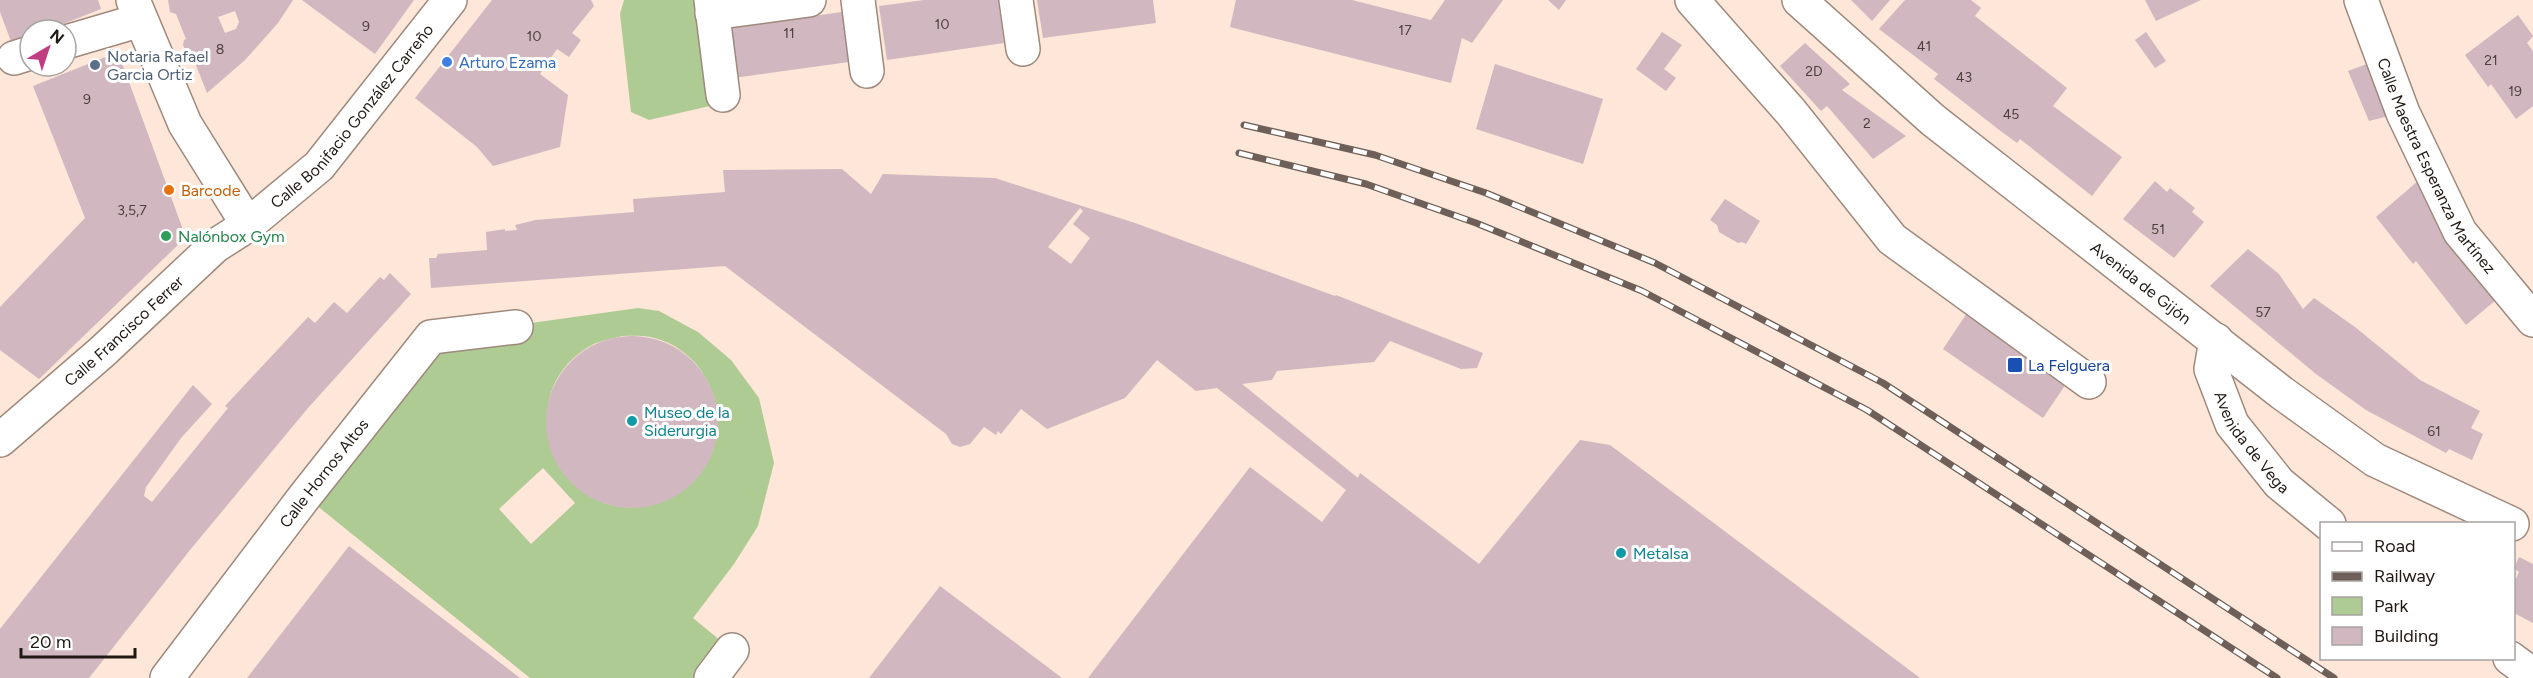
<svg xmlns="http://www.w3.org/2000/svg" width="2533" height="678" viewBox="0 0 2533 678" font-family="Figtree,sans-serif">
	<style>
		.green { fill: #afcb94; fill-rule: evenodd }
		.building { fill: #d1b7bf; fill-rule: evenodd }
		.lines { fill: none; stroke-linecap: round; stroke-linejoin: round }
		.minor-casing { stroke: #9f897c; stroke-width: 36 }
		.minor { stroke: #fff; stroke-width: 33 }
		.rail-casing { stroke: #6e6058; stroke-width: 7 }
		.rail { stroke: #fff; stroke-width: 4.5; stroke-dasharray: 14; stroke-linecap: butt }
		.shop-dot { fill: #3f7fe0; stroke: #fff; stroke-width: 2 }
		.service-dot { fill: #5c6f8a; stroke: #fff; stroke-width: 2 }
		.food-dot { fill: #e8710a; stroke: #fff; stroke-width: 2 }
		.leisure-dot { fill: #2e9e5b; stroke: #fff; stroke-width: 2 }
		.transit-dot { fill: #1a4fb4; stroke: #fff; stroke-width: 2 }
		.culture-dot { fill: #0f9aa8; stroke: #fff; stroke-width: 2 }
		.labels { text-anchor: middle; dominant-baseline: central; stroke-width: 6; stroke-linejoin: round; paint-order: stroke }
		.number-label { font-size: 14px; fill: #4d403e }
		.service-label { font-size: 16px; fill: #4e5e75; stroke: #fff; text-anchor: start }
		.shop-label { font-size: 16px; fill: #366cbe; stroke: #fff; text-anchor: start }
		.street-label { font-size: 16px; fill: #211913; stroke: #fff }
		.food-label { font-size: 16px; fill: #c56008; stroke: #fff; text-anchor: start }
		.leisure-label { font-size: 16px; fill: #27864d; stroke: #fff; text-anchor: start }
		.transit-label { font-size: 16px; fill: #164399; stroke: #fff; text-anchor: start }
		.culture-label { font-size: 16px; fill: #0d838f; stroke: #fff; text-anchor: start }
	</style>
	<rect width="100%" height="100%" fill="#fee6d8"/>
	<g class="green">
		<polygon points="624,0 698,0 714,105 649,120 631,112 620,14"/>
		<path d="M638,308L659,311L698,332L731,360L759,398L774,463L758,526L734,564L693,618L732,650L711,678H530L305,496L431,337ZM622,336C632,336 644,335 654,338C707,351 733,414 708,461C697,482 680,496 658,503C559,534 502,394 592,345C601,340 613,339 622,336ZM543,468L575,503L531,544L499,509Z"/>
	</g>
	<g class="building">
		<polygon points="0,0 98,0 101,9 48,30 30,30 30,37 12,44 0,12"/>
		<path d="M168,0H293L278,23L245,60L207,93L192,55L186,52L183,45L184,40L186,39L176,14L170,12ZM235,11L239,22L236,29L225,33L218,17Z"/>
		<polygon points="302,0 414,0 375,54"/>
		<polygon points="492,0 591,0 594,6 572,33 581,40 569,57 557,49 540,74 568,95 560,147 493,166 477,147 415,98"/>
		<polygon points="924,0 998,0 1004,43 887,60 879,6"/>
		<polygon points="1037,0 1153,0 1156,23 1043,38"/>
		<polygon points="1236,0 1352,0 1431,20 1445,0 1503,0 1472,43 1462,38 1451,83 1230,27"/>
		<polygon points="1548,0 1566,0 1559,10"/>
		<polygon points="1851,0 1890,0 1872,21"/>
		<polygon points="1905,0 1971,0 1981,8 1975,16 2067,88 2053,106 2122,157 2092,196 2020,139 2017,143 1998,129 1934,79 1938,74 1879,29"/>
		<polygon points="2145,0 2201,0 2156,21"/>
		<polygon points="842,12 849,62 734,78 727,28"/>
		<polygon points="2518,15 2533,36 2527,43 2533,51 2533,106 2516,119 2491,84 2488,87 2465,55"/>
		<polygon points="1662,32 1682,45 1664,69 1676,78 1666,91 1636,69"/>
		<polygon points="2146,32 2166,61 2155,68 2135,40"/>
		<polygon points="1805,43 1850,84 1842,90 1906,136 1873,159 1827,106 1821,111 1780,66"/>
		<polygon points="118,52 182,227 181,242 39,379 0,350 0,307 85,218 33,86"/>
		<polygon points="2372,62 2392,115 2369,121 2348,71"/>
		<polygon points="1495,64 1603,99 1583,164 1476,129"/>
		<path d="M842,169L871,194L883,174L995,178L1135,223L1335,296L1336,295L1483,353L1477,368L1461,369L1390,341L1374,362L1277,371L1272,380L1242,384L1358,478L1360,473L1479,564L1580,440L1610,445L1920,678H1088L1250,467L1322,522L1346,490L1217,388L1196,391L1157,360L1125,398L1047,429L1021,409L1001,434L998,431L996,435L984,427L970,444L960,447L952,444L946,434L725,266L431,288L429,258H436L438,254L487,250L486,232L505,229V231L517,230L515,225L536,220L634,212L633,199L725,192L723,170ZM1080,208L1083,211L1073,224L1090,238L1071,264L1048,247Z"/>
		<polygon points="2155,181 2167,192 2170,188 2195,208 2192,212 2204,222 2174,258 2123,219"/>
		<polygon points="2418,181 2496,300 2466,325 2416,261 2413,264 2376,217"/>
		<polygon points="1725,199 1760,221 1746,244 1742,242 1738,243 1719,232 1717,225 1710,220"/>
		<polygon points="2248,249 2279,274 2303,309 2314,298 2355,327 2420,380 2480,411 2471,428 2483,434 2472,460 2449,449 2446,453 2366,410 2316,374 2210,286"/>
		<polygon points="390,273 411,294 308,408 190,550 89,678 0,678 0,629 193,385 212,404 181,438 146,487 144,496 152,502 228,408 225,406 308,317 315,323 334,302 347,313 380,277 384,280"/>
		<polygon points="1973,304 2074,372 2043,418 1943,349"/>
		<circle cx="632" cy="422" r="86"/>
		<polygon points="349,546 412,595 520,678 247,678"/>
		<polygon points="2519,557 2533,564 2533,623 2514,613 2514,583 2519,572 2514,568"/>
		<polygon points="940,586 1062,678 869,678"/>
	</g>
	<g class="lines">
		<g class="minor-casing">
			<g id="minor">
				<polyline points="133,0 185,124 248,225"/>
				<polyline points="711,0 723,95"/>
				<polyline points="858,0 867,71"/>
				<polyline points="1016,0 1023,49"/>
				<polyline points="1692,0 1791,112 1892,239 2089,382"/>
				<path id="s1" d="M1799,0L1933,120L2282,393L2375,460L2512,524"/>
				<path id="s2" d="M2361,0L2403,113L2460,232L2533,320"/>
				<polyline points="712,13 809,0"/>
				<polyline points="66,42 141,20"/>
				<polyline points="14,58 30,53"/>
				<path id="s3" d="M2216,340L2211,369L2232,424L2279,483L2329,524"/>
				<path id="s4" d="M0,440L102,352L215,246L248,225L319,166L450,0"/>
				<polyline points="2510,658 2533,675"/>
				<path id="s5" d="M167,678L305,496L431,337L516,327"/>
				<polyline points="711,678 732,650"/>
			</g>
		</g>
		<use href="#minor" class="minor"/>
		<g class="rail-casing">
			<g id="rail">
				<polyline points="1244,125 1375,155 1486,193 1655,263 1883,383 2334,678"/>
				<polyline points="1239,153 1366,184 1476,223 1642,291 1867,410 2277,678"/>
			</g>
		</g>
		<use href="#rail" class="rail"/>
	</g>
	<circle class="shop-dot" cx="447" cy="62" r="6"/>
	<circle class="service-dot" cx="95" cy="65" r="6"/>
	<circle class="food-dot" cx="169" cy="190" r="6"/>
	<circle class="leisure-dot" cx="166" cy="236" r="6"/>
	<rect class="transit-dot" x="2007" y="357" width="16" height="16" rx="3"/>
	<g class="culture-dot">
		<circle cx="632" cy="421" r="6"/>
		<circle cx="1621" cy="553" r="6"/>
	</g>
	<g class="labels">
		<g class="number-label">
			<text x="942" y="24">10</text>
			<text x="366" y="26">9</text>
			<text x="1405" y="30">17</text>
			<text x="789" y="33">11</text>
			<text x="534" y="36">10</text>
			<text x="1924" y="46">41</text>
			<text x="220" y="49">8</text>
			<text x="2491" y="60">21</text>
			<text x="1814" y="71">2D</text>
			<text x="1964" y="77">43</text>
			<text x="2515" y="91">19</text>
			<text x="87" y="99">9</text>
			<text x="2011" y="114">45</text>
			<text x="1867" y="123">2</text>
			<text x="132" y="210">3,5,7</text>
			<text x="2158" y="229">51</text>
			<text x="2263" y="312">57</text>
			<text x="2434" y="431">61</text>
		</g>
		<g class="service-label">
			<text x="107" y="56">Notaria Rafael<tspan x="107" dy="18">Garcia Ortiz</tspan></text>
		</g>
		<g class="shop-label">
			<text x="459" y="62">Arturo Ezama</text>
		</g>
		<g class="street-label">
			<text stroke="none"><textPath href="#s4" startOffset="480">Calle Bonifacio González Carreño</textPath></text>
			<text stroke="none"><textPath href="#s2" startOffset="183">Calle Maestra Esperanza Martínez</textPath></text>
			<text stroke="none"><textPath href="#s1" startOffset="444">Avenida de Gijón</textPath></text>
			<text stroke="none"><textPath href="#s4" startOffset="165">Calle Francisco Ferrer</textPath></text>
			<text stroke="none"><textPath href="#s3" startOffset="114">Avenida de Vega</textPath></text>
			<text stroke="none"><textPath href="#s5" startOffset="258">Calle Hornos Altos</textPath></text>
		</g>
		<g class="food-label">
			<text x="181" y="190">Barcode</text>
		</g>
		<g class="leisure-label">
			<text x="178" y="236">Nalónbox Gym</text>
		</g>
		<g class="transit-label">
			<text x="2028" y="365">La Felguera</text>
		</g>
		<g class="culture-label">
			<text x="644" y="412">Museo de la<tspan x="644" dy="18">Siderurgia</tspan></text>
			<text x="1633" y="553">Metalsa</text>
		</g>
	</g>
	<rect x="2320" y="522" width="195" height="138" fill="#ffffff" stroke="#a6a3a1" stroke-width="1.5"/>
	<rect x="2332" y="542" width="30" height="9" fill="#ffffff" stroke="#a6a3a1" stroke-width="1.5"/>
	<text x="2374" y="552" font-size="18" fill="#211913">Road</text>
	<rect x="2332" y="572" width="30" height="9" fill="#6e6058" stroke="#a6a3a1" stroke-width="1.5"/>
	<text x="2374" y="582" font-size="18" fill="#211913">Railway</text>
	<rect x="2332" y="597" width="30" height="18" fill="#afcb94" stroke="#a6a3a1" stroke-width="1.5"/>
	<text x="2374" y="612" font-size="18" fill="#211913">Park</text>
	<rect x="2332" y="627" width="30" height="18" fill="#d1b7bf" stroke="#a6a3a1" stroke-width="1.5"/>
	<text x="2374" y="642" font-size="18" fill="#211913">Building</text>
	<g transform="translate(48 48) rotate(39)"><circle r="28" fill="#ffffff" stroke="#a6a3a1" stroke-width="1.5"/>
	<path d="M0-4.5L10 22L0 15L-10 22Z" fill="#c13c81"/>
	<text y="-9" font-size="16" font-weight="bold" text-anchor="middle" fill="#211913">N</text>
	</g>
	<path d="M21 648v9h114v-9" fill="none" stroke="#211913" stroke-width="3"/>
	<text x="30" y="648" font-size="18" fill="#211913" stroke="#ffffff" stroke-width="4.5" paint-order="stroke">20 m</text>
</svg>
